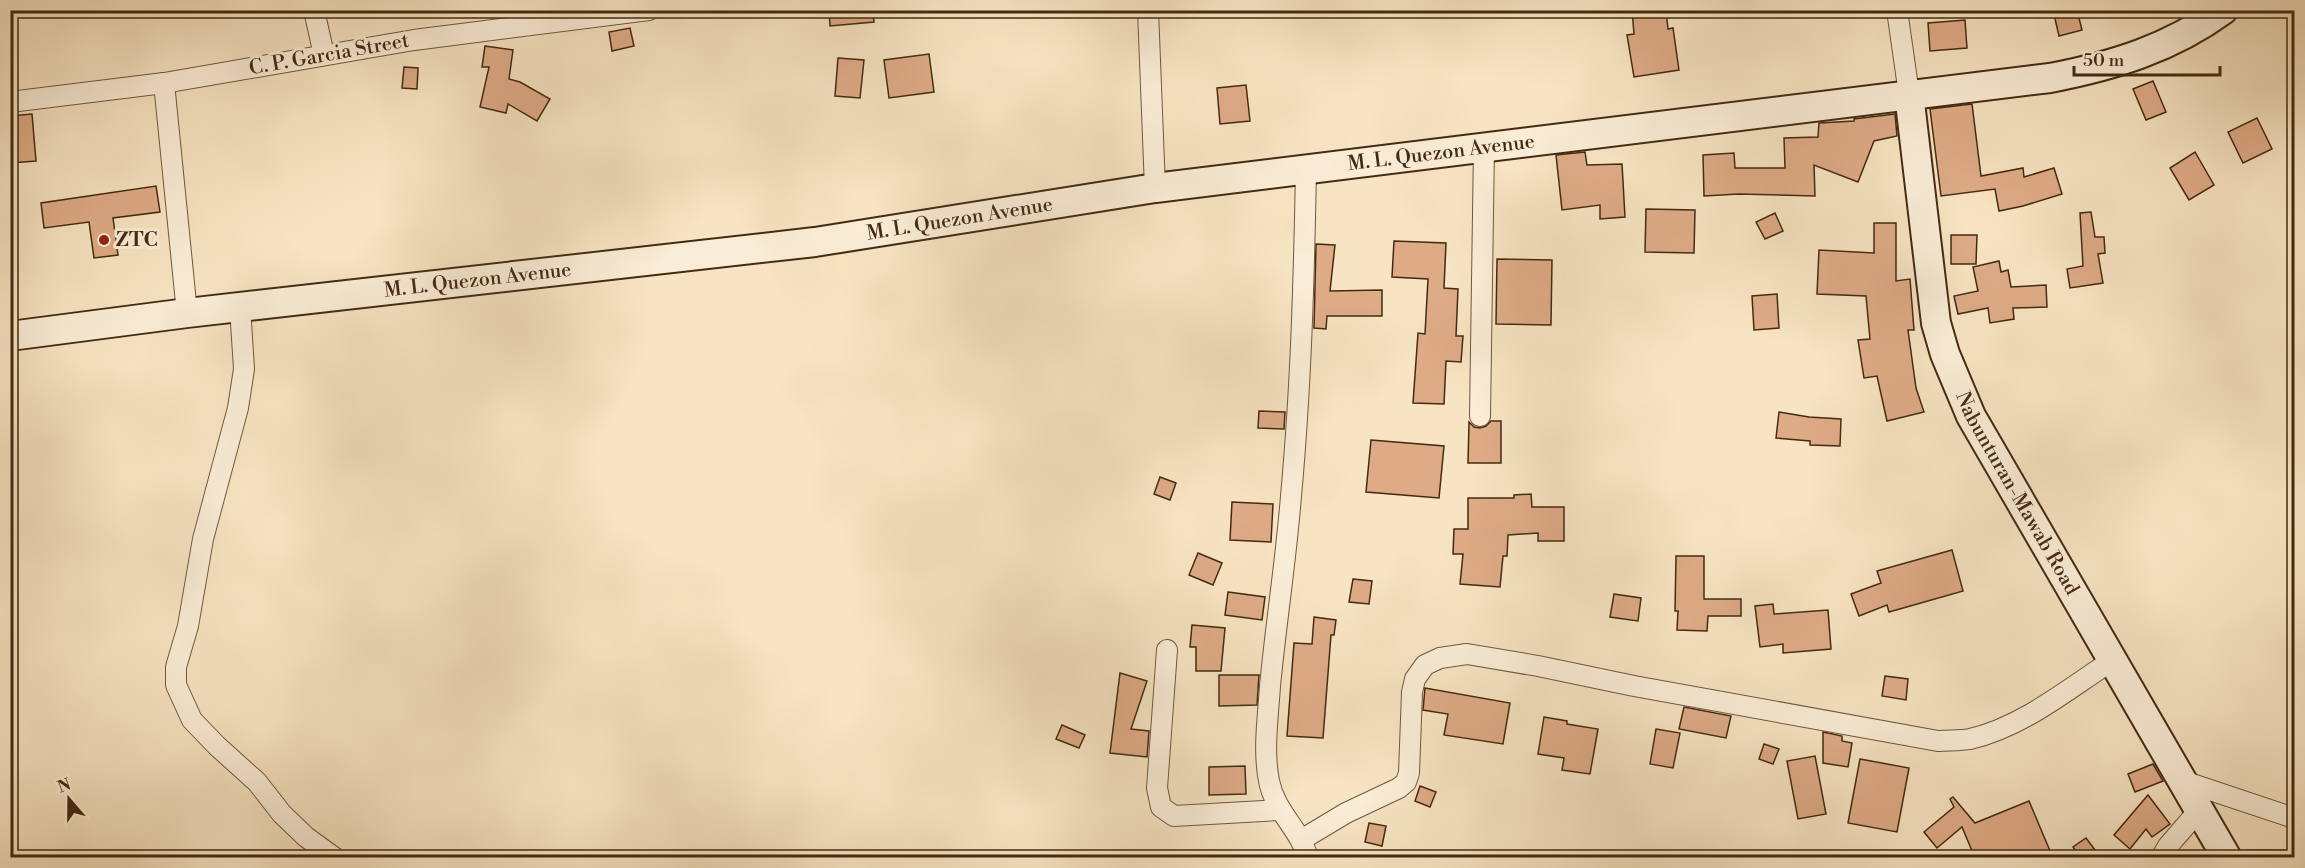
<svg xmlns="http://www.w3.org/2000/svg" width="2305" height="868" viewBox="0 0 2305 868" font-family="'Libre Bodoni',serif">
	<style>
		.lines { fill: none; stroke-linecap: round; stroke-linejoin: round }
		.stream { stroke: #798370; stroke-width: 6 }
		.building { fill: #deab86; stroke: #432a11; stroke-width: 1.5 }
		.street-casing { stroke: #70583d; stroke-width: 22 }
		.secondary-casing { stroke: #432a11; stroke-width: 32 }
		.street { stroke: #faedd7; stroke-width: 20 }
		.secondary { stroke: #faedd7; stroke-width: 28 }
		.poi-dot { fill: #8f2418; stroke: #faedd7; stroke-width: 2 }
		.labels { text-anchor: middle; dominant-baseline: central; stroke-width: 6; stroke-linejoin: round; paint-order: stroke }
		.street-label { font-size: 20px; fill: #432a11; stroke: #faedd7 }
		.poi-label { font-size: 20px; font-weight: bold; fill: #432a11; stroke: #faedd7; text-anchor: start }
	</style>
	<rect width="100%" height="100%" fill="#f7e4c2"/>
	<filter id="stains"><feTurbulence type="fractalNoise" baseFrequency=".00333" numOctaves="4"/><feColorMatrix values="0 0 0 0 .2 0 0 0 0 .09 0 0 0 0 .02 0 0 0 .5 -.17"/></filter>
	<radialGradient id="worn" r=".72"><stop offset=".6" stop-color="#630" stop-opacity="0"/><stop offset="1" stop-color="#630" stop-opacity=".3"/></radialGradient>
	<g class="lines">
		<polyline class="stream" points="2233,856 2249,852 2294,852"/>
	</g>
	<g class="building">
		<polygon points="829,10 873,10 874,22 830,26"/>
		<polygon points="1632,10 1666,10 1668,29 1673,28 1679,70 1634,77 1627,35 1634,34"/>
		<polygon points="2053,10 2077,10 2082,30 2059,36"/>
		<polygon points="1965,20 1967,48 1930,51 1928,23"/>
		<polygon points="630,28 634,46 612,51 609,32"/>
		<polygon points="485,46 513,50 509,79 520,82 550,99 537,121 508,104 506,113 480,107 489,67 482,67"/>
		<polygon points="929,54 934,92 889,98 884,60"/>
		<polygon points="838,58 864,60 860,98 835,96"/>
		<polygon points="404,67 418,68 417,89 402,88"/>
		<polygon points="2153,81 2166,112 2146,120 2133,89"/>
		<polygon points="1246,85 1250,121 1220,124 1217,88"/>
		<polygon points="1972,104 1981,176 2023,168 2024,177 2054,168 2062,194 2023,206 1999,211 1995,189 1941,196 1930,109"/>
		<polygon points="32,114 36,161 10,163 10,116"/>
		<polygon points="1895,114 1897,136 1874,141 1858,182 1814,165 1815,196 1739,194 1704,196 1703,155 1734,153 1735,168 1785,168 1784,138 1818,137 1819,123 1854,121 1854,119"/>
		<polygon points="2257,118 2272,149 2243,163 2228,132"/>
		<polygon points="1585,152 1587,165 1622,164 1625,217 1600,219 1600,205 1562,210 1556,155"/>
		<polygon points="2195,152 2214,185 2189,200 2170,168"/>
		<polygon points="156,186 160,212 113,218 118,255 94,258 89,222 44,228 41,203"/>
		<polygon points="1646,209 1695,210 1694,253 1645,252"/>
		<polygon points="2091,212 2095,237 2104,237 2105,253 2098,254 2103,283 2070,288 2067,269 2083,266 2080,213"/>
		<polygon points="1775,213 1783,231 1765,239 1756,222"/>
		<polygon points="1874,223 1896,223 1896,281 1910,279 1914,330 1908,330 1916,388 1924,412 1887,421 1877,376 1864,378 1858,340 1870,339 1866,296 1817,294 1819,250 1874,253"/>
		<polygon points="1951,235 1977,235 1976,264 1951,264"/>
		<polygon points="1394,241 1446,243 1444,288 1458,289 1456,336 1463,336 1461,362 1446,361 1444,404 1413,403 1418,333 1425,334 1428,279 1392,277"/>
		<polygon points="1316,244 1335,245 1330,291 1382,290 1382,316 1327,316 1326,329 1314,328"/>
		<polygon points="1497,259 1552,260 1551,325 1496,324"/>
		<polygon points="1999,261 2001,272 2008,270 2011,287 2046,285 2047,307 2013,308 2014,319 1990,323 1988,308 1958,314 1954,296 1978,291 1973,267"/>
		<polygon points="1777,294 1779,328 1754,330 1752,296"/>
		<polygon points="1259,411 1285,412 1284,429 1258,428"/>
		<polygon points="1779,412 1809,417 1841,419 1840,446 1810,445 1810,441 1776,438"/>
		<polygon points="1491,421 1501,421 1501,463 1468,463 1469,422 1474,427 1480,428 1486,426"/>
		<polygon points="1371,440 1444,446 1439,498 1366,492"/>
		<polygon points="1160,477 1176,483 1170,500 1154,494"/>
		<polygon points="1531,494 1532,507 1564,507 1564,541 1538,541 1538,533 1508,535 1507,556 1503,556 1500,587 1460,584 1463,554 1453,554 1454,529 1468,529 1468,498 1514,498 1514,495"/>
		<polygon points="1232,502 1273,504 1271,542 1230,540"/>
		<polygon points="1952,550 1963,591 1889,612 1887,605 1859,616 1851,594 1881,583 1877,571"/>
		<polygon points="1198,553 1222,563 1213,585 1189,575"/>
		<polygon points="1676,556 1704,556 1704,599 1741,599 1741,616 1708,616 1707,631 1677,630 1678,611 1675,611"/>
		<polygon points="1353,579 1372,581 1369,604 1349,602"/>
		<polygon points="1228,592 1265,597 1262,620 1225,615"/>
		<polygon points="1614,594 1641,598 1638,621 1610,617"/>
		<polygon points="1773,604 1774,614 1828,610 1831,649 1783,653 1783,644 1760,647 1755,606"/>
		<polygon points="1314,617 1336,620 1334,635 1331,635 1323,738 1287,736 1294,643 1312,644"/>
		<polygon points="1192,625 1225,628 1221,671 1196,671 1196,647 1190,647"/>
		<polygon points="1120,673 1147,681 1131,729 1149,731 1147,757 1110,753"/>
		<polygon points="1219,675 1259,675 1257,705 1219,706"/>
		<polygon points="1885,676 1908,679 1906,700 1882,696"/>
		<polygon points="1425,688 1510,703 1503,744 1444,735 1448,714 1423,710"/>
		<polygon points="1684,707 1731,716 1726,738 1679,729"/>
		<polygon points="1544,717 1567,721 1567,724 1598,729 1590,774 1562,770 1564,758 1538,754"/>
		<polygon points="1062,725 1085,735 1079,748 1056,739"/>
		<polygon points="1656,729 1680,733 1673,768 1650,764"/>
		<polygon points="1823,732 1842,736 1842,741 1852,743 1848,767 1823,763"/>
		<polygon points="1764,744 1779,749 1773,764 1759,759"/>
		<polygon points="1815,756 1826,814 1798,819 1787,761"/>
		<polygon points="1860,759 1909,768 1897,832 1848,823"/>
		<polygon points="2153,764 2163,781 2135,792 2128,774"/>
		<polygon points="1245,766 1246,794 1209,795 1209,767"/>
		<polygon points="1420,786 1436,792 1430,807 1415,801"/>
		<polygon points="2148,795 2170,824 2152,837 2146,829 2130,849 2114,835"/>
		<polygon points="1953,797 1975,823 2029,801 2053,858 1975,858 1962,827 1937,848 1924,832 1954,807 1950,799"/>
		<polygon points="1369,823 1386,826 1382,846 1365,842"/>
		<polygon points="2086,838 2095,850 2086,858 2080,858 2073,847"/>
	</g>
	<g class="lines">
		<g class="street-casing">
			<g id="street">
				<polyline points="314,10 324,55"/>
				<polyline points="1148,10 1155,188"/>
				<polyline points="1897,10 1909,94"/>
				<polyline points="164,83 187,313"/>
				<polyline points="10,102 164,83 414,40 649,10"/>
				<path d="M1306,169C1304,278 1301,388 1291,496C1286,560 1276,623 1270,686C1268,718 1263,750 1269,781C1275,812 1300,829 1308,858"/>
				<polyline points="240,307 244,369 238,408 203,539 188,626 176,667 176,685 192,720 217,746 257,782 282,814 306,837 335,858"/>
				<polyline points="1480,416 1484,147"/>
				<polyline points="1167,650 1157,788 1161,807 1174,816 1279,810"/>
				<polyline points="2186,782 2294,818"/>
				<path d="M1301,840L1346,813L1399,788L1406,782L1409,773L1412,692L1415,679L1425,665L1440,658L1467,654L1538,666L1634,686L1938,741C1948,740 1960,741 1970,739C2023,727 2069,688 2113,660"/>
				<polyline points="2161,858 2168,846 2200,809"/>
			</g>
		</g>
		<g class="secondary-casing">
			<g id="secondary">
				<path id="s1" d="M1909,94L1936,323L1945,354L1971,416L2227,858"/>
				<path id="s2" d="M10,336L187,313L815,242L1155,188L2050,78C2113,66 2171,48 2223,10"/>
			</g>
		</g>
		<use href="#street" class="street"/>
		<use href="#secondary" class="secondary"/>
	</g>
	<circle class="poi-dot" cx="104" cy="240" r="6"/>
	<g class="labels">
		<g class="street-label">
			<text transform="translate(329 55) rotate(-10)">C. P. Garcia Street</text>
			<text stroke="none"><textPath href="#s2" startOffset="1443">M. L. Quezon Avenue</textPath></text>
			<text stroke="none"><textPath href="#s2" startOffset="957">M. L. Quezon Avenue</textPath></text>
			<text stroke="none"><textPath href="#s2" startOffset="471">M. L. Quezon Avenue</textPath></text>
			<text stroke="none"><textPath href="#s1" startOffset="420">Nabunturan-Mawab Road</textPath></text>
		</g>
		<g class="poi-label">
			<text x="116" y="240">ZTC</text>
		</g>
	</g>
	<rect width="2305" height="868" fill="none" stroke="#f7e4c2" stroke-width="36"/>
	<rect x="12" y="12" width="2281" height="844" fill="none" stroke="#432a11" stroke-width="3"/>
	<rect x="18" y="18" width="2269" height="832" fill="none" stroke="#432a11" stroke-width="1.5"/>
	<g transform="translate(69 799) rotate(340)" stroke="#faedd7" stroke-width="4.5" paint-order="stroke">
	<path d="M0-4.5L10 22L0 15L-10 22Z" fill="#432a11"/>
	<text y="-9" font-size="16" font-weight="bold" text-anchor="middle" fill="#432a11">N</text>
	</g>
	<path d="M2074 66v9h146v-9" fill="none" stroke="#432a11" stroke-width="3"/>
	<text x="2083" y="66" font-size="18" fill="#432a11" stroke="#faedd7" stroke-width="4.5" paint-order="stroke">50 m</text>
	<rect width="100%" height="100%" filter="url(#stains)"/>
	<rect width="100%" height="100%" fill="url(#worn)"/>
</svg>
